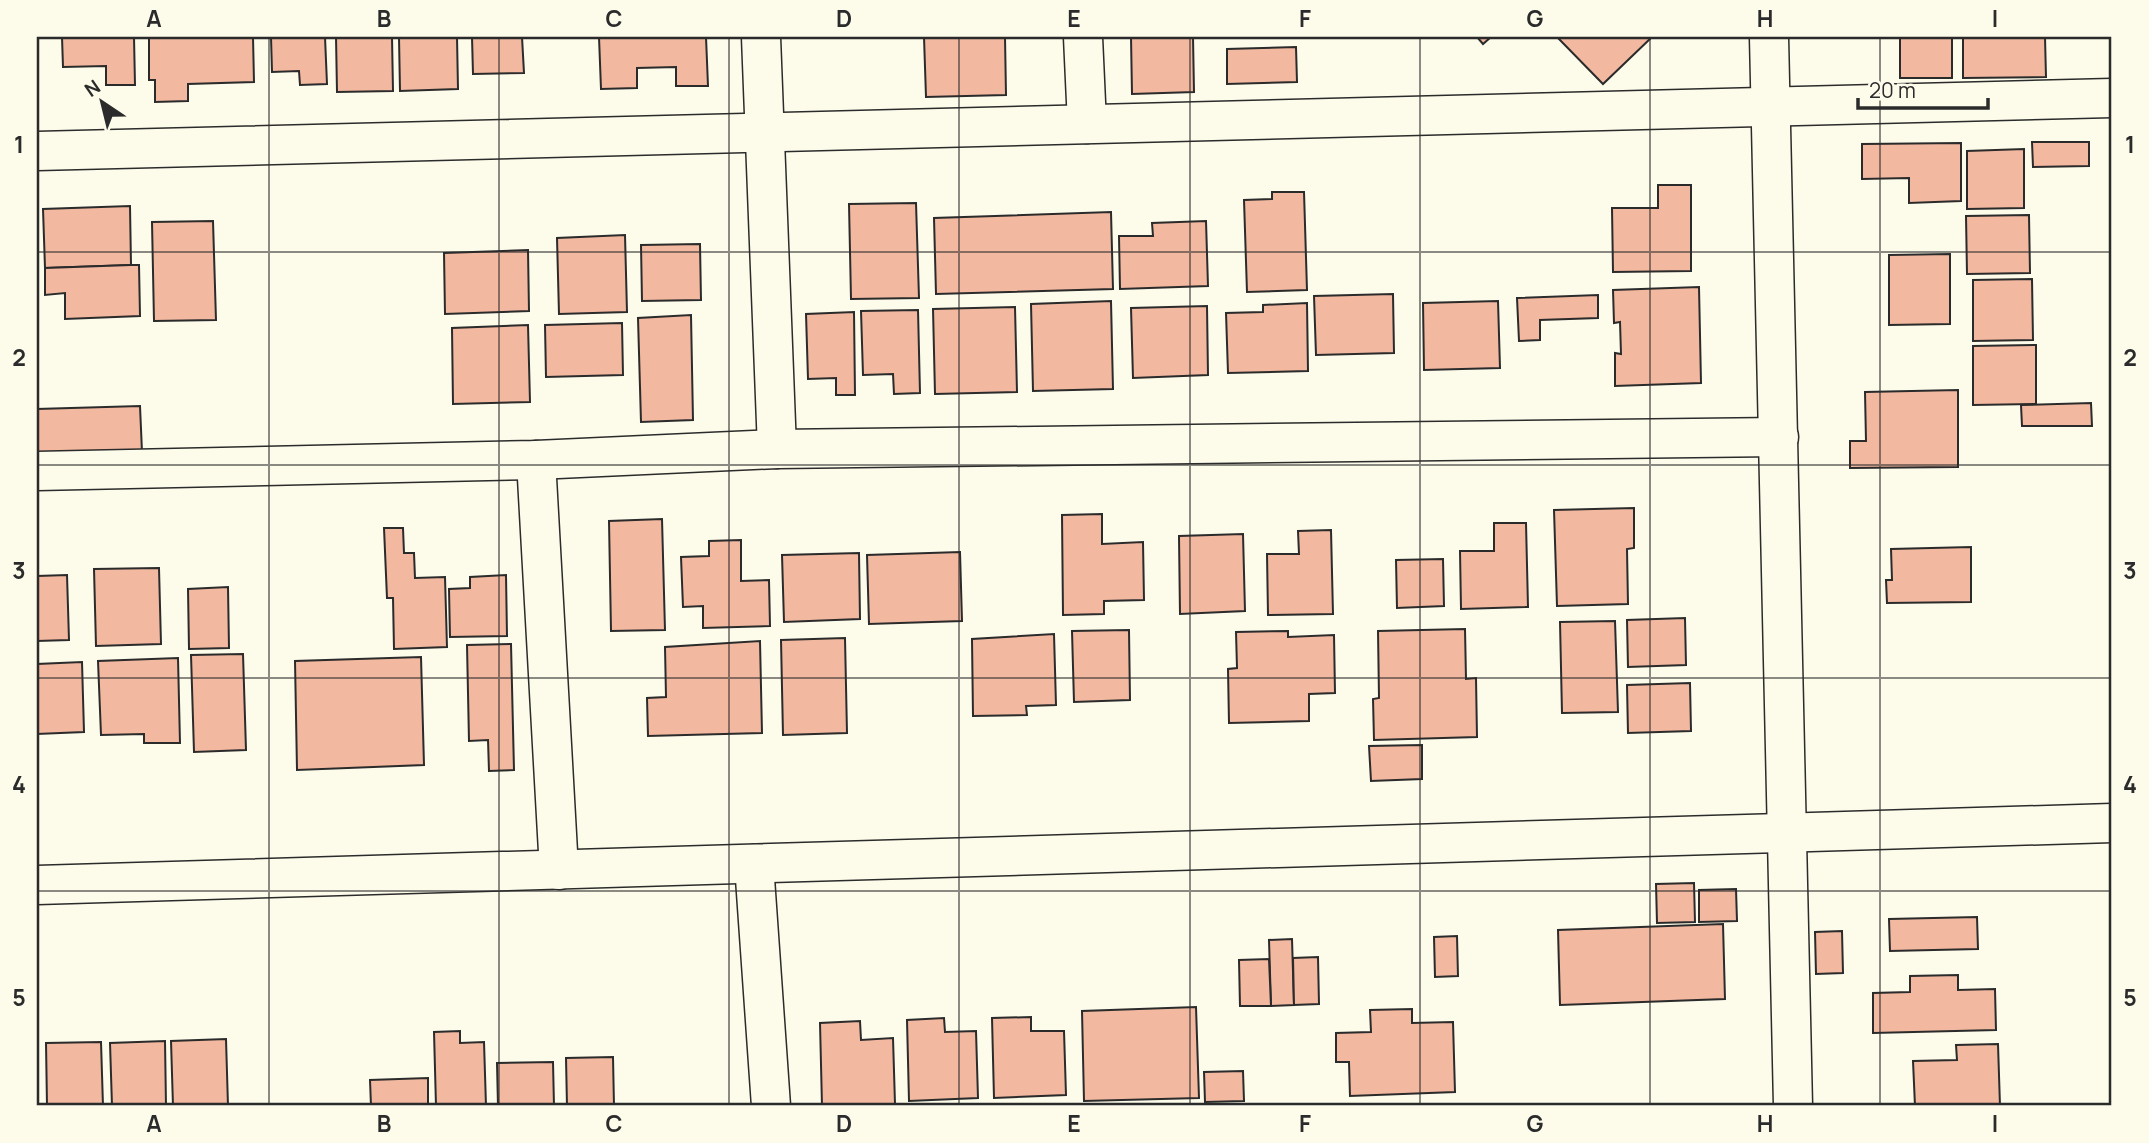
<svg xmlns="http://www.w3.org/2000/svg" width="2149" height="1143" viewBox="0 0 2149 1143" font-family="Manrope,sans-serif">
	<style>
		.building { fill: #f2b8a0; stroke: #2b2b2b; stroke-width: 2 }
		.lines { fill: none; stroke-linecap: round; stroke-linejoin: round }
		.minor-casing { stroke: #2b2b2b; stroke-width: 41 }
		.minor { stroke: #fdfbea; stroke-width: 38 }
		.grid { fill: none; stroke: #2b2b2b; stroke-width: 2; stroke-opacity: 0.55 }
		.neatline { fill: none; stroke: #2b2b2b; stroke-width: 2.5 }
		.grid-label { font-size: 23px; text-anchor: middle; font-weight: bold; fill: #2b2b2b }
	</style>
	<rect width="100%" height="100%" fill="#fdfbea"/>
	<g class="building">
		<polygon points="62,37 134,37 135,85 106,85 106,66 63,67"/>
		<polygon points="149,37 253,37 254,82 188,84 188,101 155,102 155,80 149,80"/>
		<polygon points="271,37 325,37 327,84 300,85 299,71 272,72"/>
		<polygon points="336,37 392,37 393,91 337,92"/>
		<polygon points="399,37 457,37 458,89 400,91"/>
		<polygon points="472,37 522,37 524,73 473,74"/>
		<polygon points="599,37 706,37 708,86 676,86 676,67 637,68 637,88 601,89"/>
		<polygon points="924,37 1005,37 1006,95 926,97"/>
		<polygon points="1131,37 1193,37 1194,92 1132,94"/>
		<polygon points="1477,37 1491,37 1483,44"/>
		<polygon points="1557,37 1652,37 1603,84"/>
		<rect x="1900" y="37" width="52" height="41"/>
		<polygon points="1963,37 2045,37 2046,77 1963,78"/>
		<polygon points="1296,47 1297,82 1227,84 1227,49"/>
		<polygon points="2032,142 2089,142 2089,166 2033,167"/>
		<polygon points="1961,143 1961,201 1909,203 1909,178 1862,179 1862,144"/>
		<polygon points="2024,149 2024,208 1967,209 1967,151"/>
		<polygon points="1658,185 1691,185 1691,271 1613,272 1612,208 1658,208"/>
		<polygon points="1272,192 1304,192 1307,290 1247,292 1244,200 1272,199"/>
		<polygon points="916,203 919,298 851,299 849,204"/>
		<polygon points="130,206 131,265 45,268 43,209"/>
		<polygon points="1111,212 1113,289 936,294 934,218"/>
		<polygon points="2029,215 2030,273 1967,274 1966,216"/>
		<polygon points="213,221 216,320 154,321 152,222"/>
		<polygon points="1206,221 1208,286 1120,289 1119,236 1153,236 1152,223"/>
		<polygon points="625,235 627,312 559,314 557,238"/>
		<polygon points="700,244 701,300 642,301 641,245"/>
		<polygon points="528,250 529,311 445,314 444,253"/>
		<polygon points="1950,254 1950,324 1889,325 1889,255"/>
		<polygon points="131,265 139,265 140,316 65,319 65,293 45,295 45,268"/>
		<polygon points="2032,279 2033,340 1973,341 1973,280"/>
		<polygon points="1699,287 1701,383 1615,386 1615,353 1621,354 1620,322 1614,323 1613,290"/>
		<polygon points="1393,294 1394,353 1316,355 1314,296"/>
		<polygon points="1598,295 1598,318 1540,320 1540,340 1519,341 1517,298"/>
		<polygon points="1111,301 1113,389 1033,391 1031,304"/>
		<polygon points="1498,301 1500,368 1424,370 1423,303"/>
		<polygon points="1307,303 1308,371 1228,373 1226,313 1263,312 1263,305"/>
		<polygon points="1207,306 1208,375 1133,378 1131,308"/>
		<polygon points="1015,307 1017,392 935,394 933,309"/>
		<polygon points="918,310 920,393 894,394 893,374 863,375 861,311"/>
		<polygon points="854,312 855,395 836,395 836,378 808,379 806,314"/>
		<polygon points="691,315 693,420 641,422 638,318"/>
		<polygon points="622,323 623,375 546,377 545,325"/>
		<polygon points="528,325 530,402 453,404 452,328"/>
		<polygon points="2036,345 2036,404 1973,405 1973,346"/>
		<polygon points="1958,390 1958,467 1850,468 1850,441 1866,441 1865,392"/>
		<polygon points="2091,403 2092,426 2022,426 2021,405"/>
		<polygon points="140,406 142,452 37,455 37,409"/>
		<polygon points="1634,508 1634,548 1627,549 1628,604 1557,606 1554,510"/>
		<polygon points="1102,514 1102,544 1143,542 1144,600 1104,601 1104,614 1063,615 1062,515"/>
		<polygon points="662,519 665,630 611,631 609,521"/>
		<polygon points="1494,523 1526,523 1528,607 1461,609 1460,551 1494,551"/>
		<polygon points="384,528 403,528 404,553 414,553 415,578 445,577 447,647 394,649 393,598 387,598"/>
		<polygon points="1331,530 1333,614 1268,615 1267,554 1299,554 1298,531"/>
		<polygon points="1243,534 1245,611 1180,614 1179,536"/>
		<polygon points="741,540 741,581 769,580 770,626 703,628 703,606 683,607 681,557 709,556 709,541"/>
		<polygon points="1971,547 1971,602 1887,603 1886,580 1892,580 1891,549"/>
		<polygon points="960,552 962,621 869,624 867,555"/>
		<polygon points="859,553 860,619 784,622 782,555"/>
		<polygon points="1443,559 1444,606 1397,608 1396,560"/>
		<polygon points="159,568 161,644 96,646 94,569"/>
		<polygon points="67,575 69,640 37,641 37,576"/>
		<polygon points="506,575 507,636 450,637 449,589 470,588 470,577"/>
		<polygon points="228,587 229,648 189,649 188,589"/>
		<polygon points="1685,618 1686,665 1628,667 1627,620"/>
		<polygon points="1615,621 1618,712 1562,713 1560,622"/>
		<polygon points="1465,629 1466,679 1476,678 1477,737 1374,740 1373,699 1379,698 1378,631"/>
		<polygon points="1129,630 1130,700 1074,702 1072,631"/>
		<polygon points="1288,631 1288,637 1334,635 1335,693 1309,694 1309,721 1229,723 1228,669 1237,668 1236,632"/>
		<polygon points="1054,634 1056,705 1026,706 1027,715 973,716 972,639"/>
		<polygon points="845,638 847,733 783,735 781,640"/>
		<polygon points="760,641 762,733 648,736 647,698 666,697 665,647"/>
		<polygon points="511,644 514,770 489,771 488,740 469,741 467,645"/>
		<polygon points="243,654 246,750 194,752 191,655"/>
		<polygon points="421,657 424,765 297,770 295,661"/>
		<polygon points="178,658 180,743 144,743 144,734 101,735 98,661"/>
		<polygon points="82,662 84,732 37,734 37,664"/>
		<polygon points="1690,683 1691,731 1628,733 1627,685"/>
		<polygon points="1422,745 1422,779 1371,781 1369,746"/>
		<polygon points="1694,883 1695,922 1657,923 1656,884"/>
		<polygon points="1736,889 1737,921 1699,922 1699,890"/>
		<polygon points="1977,917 1978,949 1890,951 1889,919"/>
		<polygon points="1723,924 1725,999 1560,1005 1558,930"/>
		<polygon points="1842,931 1843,973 1816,974 1815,932"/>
		<polygon points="1457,936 1458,976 1435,977 1434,937"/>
		<polygon points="1292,939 1294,1005 1271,1006 1269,940"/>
		<polygon points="1318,957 1319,1004 1294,1005 1293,958"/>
		<polygon points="1269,959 1271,1006 1240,1006 1239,960"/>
		<polygon points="1958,975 1958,990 1995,989 1996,1030 1873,1033 1873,993 1910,992 1910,976"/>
		<polygon points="1196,1007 1199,1098 1084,1101 1082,1011"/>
		<polygon points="1412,1009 1412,1023 1453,1022 1455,1092 1350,1096 1349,1062 1336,1062 1336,1033 1371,1032 1370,1010"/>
		<polygon points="1031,1017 1031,1031 1064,1031 1066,1095 994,1098 992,1018"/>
		<polygon points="944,1018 945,1032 976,1031 978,1098 909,1101 907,1020"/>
		<polygon points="860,1021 861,1040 893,1038 895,1104 822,1106 820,1023"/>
		<polygon points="460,1031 460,1043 484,1042 486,1106 436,1106 434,1032"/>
		<polygon points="226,1039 228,1106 173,1106 171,1041"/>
		<polygon points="165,1041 166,1106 112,1106 110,1043"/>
		<polygon points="101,1042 103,1106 47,1106 46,1043"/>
		<polygon points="1998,1044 2000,1106 1915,1106 1913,1061 1957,1060 1956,1045"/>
		<polygon points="613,1057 614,1106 567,1106 566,1058"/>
		<polygon points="553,1062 554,1106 498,1106 497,1063"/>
		<polygon points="1243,1071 1244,1101 1205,1102 1204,1072"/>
		<polygon points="428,1078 428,1106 371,1106 370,1080"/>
	</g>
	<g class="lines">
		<g class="minor-casing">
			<g id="minor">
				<polyline points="761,37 777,449"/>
				<polyline points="1083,37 1087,124"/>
				<polyline points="1769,37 1793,1106"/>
				<polyline points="37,151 2112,98"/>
				<polyline points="536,460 559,870"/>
				<polyline points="37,471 536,460 777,449 1779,437"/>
				<polyline points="754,864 771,1106"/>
				<polyline points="37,885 2112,823"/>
			</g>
		</g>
		<use href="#minor" class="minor"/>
	</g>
	<path class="grid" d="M269,37V1106M499,37V1106M729,37V1106M959,37V1106M1190,37V1106M1420,37V1106M1650,37V1106M1880,37V1106M37,252H2112M37,465H2112M37,678H2112M37,891H2112"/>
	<rect width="2149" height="1143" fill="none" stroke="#fdfbea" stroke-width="77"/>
	<g transform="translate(102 102) rotate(325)" stroke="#fdfbea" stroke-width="5" paint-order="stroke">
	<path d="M0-5L12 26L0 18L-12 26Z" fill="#2b2b2b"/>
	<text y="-10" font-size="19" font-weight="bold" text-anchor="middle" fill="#2b2b2b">N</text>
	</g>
	<path d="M1858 98v10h130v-10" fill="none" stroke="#2b2b2b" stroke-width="3.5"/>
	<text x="1869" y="98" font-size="21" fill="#2b2b2b" stroke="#fdfbea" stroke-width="5" paint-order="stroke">20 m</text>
	<rect x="38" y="38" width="2072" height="1066" class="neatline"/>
	<g class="grid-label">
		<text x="154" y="27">A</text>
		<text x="384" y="27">B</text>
		<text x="614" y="27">C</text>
		<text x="844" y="27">D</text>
		<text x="1074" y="27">E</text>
		<text x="1305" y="27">F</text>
		<text x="1535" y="27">G</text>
		<text x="1765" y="27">H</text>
		<text x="1995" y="27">I</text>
		<text x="19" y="153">1</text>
		<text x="2130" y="153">1</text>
		<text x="19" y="366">2</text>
		<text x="2130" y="366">2</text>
		<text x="19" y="579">3</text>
		<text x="2130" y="579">3</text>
		<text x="19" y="793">4</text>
		<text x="2130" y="793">4</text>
		<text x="19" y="1006">5</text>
		<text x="2130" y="1006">5</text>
		<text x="154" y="1132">A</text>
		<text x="384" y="1132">B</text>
		<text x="614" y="1132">C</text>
		<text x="844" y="1132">D</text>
		<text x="1074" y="1132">E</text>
		<text x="1305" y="1132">F</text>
		<text x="1535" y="1132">G</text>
		<text x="1765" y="1132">H</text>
		<text x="1995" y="1132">I</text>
	</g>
</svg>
